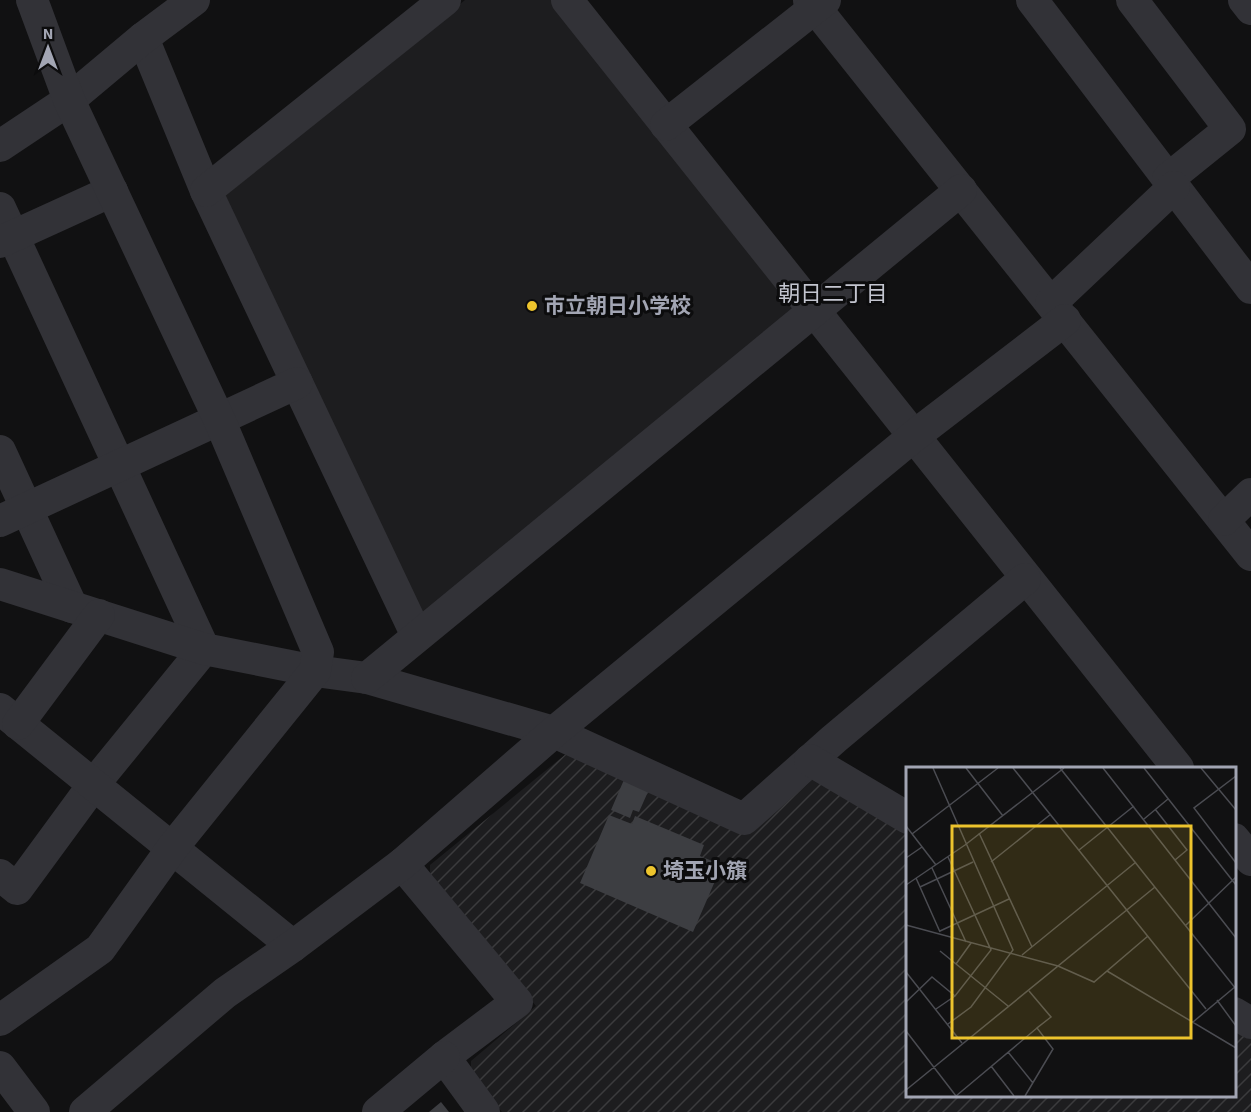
<svg xmlns="http://www.w3.org/2000/svg" width="1251" height="1112" viewBox="0 0 1251 1112" font-family="'Source Sans 3','Noto Sans JP',sans-serif">
	<style>
		.built { fill: #1d1d1f }
		.industrial { fill: url(#industrial-furrows) }
		.building { fill: #3d3e42 }
		.lines { fill: none; stroke-linecap: round; stroke-linejoin: round }
		.minor { stroke: #323237; stroke-width: 32 }
		.poi-dot { fill: #edc42d; stroke: #0c0c0d; stroke-width: 2 }
		.labels { text-anchor: middle; dominant-baseline: central; stroke-width: 6; stroke-linejoin: round; paint-order: stroke }
		.poi-label { font-size: 21px; font-weight: bold; fill: #a2a5b3; stroke: #0c0c0d; text-anchor: start }
		.neighbourhood-label { font-size: 22px; fill: #c3c5cf; stroke: #0c0c0d }
		.inset-road { fill: none; stroke: #4b4c52; stroke-width: 1.5 }
		.view { fill: #edc42d; fill-opacity: 0.15; stroke: #edc42d; stroke-width: 3 }
		.inset-edge { fill: none; stroke: #a2a5b3; stroke-width: 3 }
	</style>
	<defs>
		<pattern id="industrial-furrows" width="10" height="10" patternUnits="userSpaceOnUse" patternTransform="scale(1.5)"><rect width="10" height="10" fill="#1d1d1f"/><path d="M-1 1l2-2M0 10L10 0M9 11l2-2" fill="none" stroke="#3b3b3d"/></pattern>
	</defs>
	<rect width="100%" height="100%" fill="#111112"/>
	<polygon class="built" points="465,0 557,0 795,300 795,312 423,616 225,196"/>
	<polygon class="industrial" points="566,754 752,827 812,775 907,831 908,1096 1234,1096 1235,1022 1251,1031 1251,1112 502,1112 471,1074 471,1061 536,1006 430,874 430,865"/>
	<g class="building">
		<polygon points="626,775 651,785 639,812 633,810 630,818 611,810"/>
		<polygon points="609,815 632,824 635,816 704,845 700,856 722,865 693,932 580,883"/>
		<polygon points="441,1102 449,1112 429,1112"/>
	</g>
	<g class="lines">
		<g class="minor">
			<polyline points="567,0 1178,768"/>
			<polyline points="809,0 1251,555"/>
			<polyline points="1032,0 1251,288"/>
			<polyline points="1132,0 1230,129 1168,179"/>
			<polyline points="1244,0 1251,9"/>
			<polyline points="143,38 206,191 417,636"/>
			<polyline points="666,125 825,0"/>
			<polyline points="0,146 69,100 143,38 194,0"/>
			<polyline points="206,191 445,0"/>
			<polyline points="0,208 204,649 94,784 17,889 0,875"/>
			<polyline points="0,242 112,191"/>
			<polyline points="1051,303 1174,187"/>
			<polyline points="0,451 72,607"/>
			<polyline points="1224,520 1251,494"/>
			<polyline points="0,521 297,383"/>
			<polyline points="0,584 204,649 315,671 367,678 554,732 744,819 834,739 1025,579"/>
			<polyline points="367,678 961,190"/>
			<polyline points="0,709 293,946"/>
			<polyline points="18,724 99,615"/>
			<polyline points="810,760 908,818"/>
			<polyline points="1234,839 1251,860"/>
			<polyline points="402,864 517,1002 444,1057 484,1112"/>
			<polyline points="1234,1013 1251,1023"/>
			<polyline points="0,1020 100,949 173,847 315,671 318,652 219,419 69,100 32,0"/>
			<polyline points="0,1067 34,1112"/>
			<polyline points="85,1112 225,993 293,946 402,864 554,732 914,436 1065,320"/>
			<polyline points="378,1112 444,1057"/>
		</g>
	</g>
	<g class="poi-dot">
		<circle cx="532" cy="306" r="6"/>
		<circle cx="651" cy="871" r="6"/>
	</g>
	<g class="labels">
		<g class="poi-label">
			<text x="544" y="306">市立朝日小学校</text>
			<text x="663" y="871">埼玉小籏</text>
		</g>
		<g class="neighbourhood-label">
			<text x="833" y="294">朝日二丁目</text>
		</g>
	</g>
	<g transform="translate(906 767)">
		<rect width="330" height="330" fill="#111112"/>
		<path class="inset-road" d="M27,1L107,183L65,240L42,257M60,1L97,49M107,1L300,242M154,1L330,222M197,1L330,171M238,1L330,118M295,1L330,43M330,9L288,41L330,96M249,42L281,83L269,93M238,52L262,32M0,59L30,98M73,66L126,180M6,67L92,1M173,83L228,39M0,91L16,80M85,95L145,47M26,101L60,175M10,111L34,165M0,118L59,78L158,1M14,120L67,95M0,158L152,199L188,215L242,169M280,158L330,110M34,164L103,132M34,184L102,239M116,188L230,95M50,197L65,176M201,204L330,281M0,205L56,276M311,233L330,259M0,235L26,210L49,229L85,183L42,90M30,242L49,229M287,255L330,219M0,264L50,329M102,285L127,316M85,299L108,329M0,323L249,120M50,329L131,261M119,329L147,282L131,261L145,250L123,224"/>
		<path class="view" d="M46,59H285V271H46Z"/>
		<rect width="330" height="330" class="inset-edge"/>
	</g>
	<g transform="translate(48 48)" stroke="#0c0c0d" stroke-width="4.5" paint-order="stroke">
	<path d="M0-4.5L10 22L0 15L-10 22Z" fill="#a2a5b3"/>
	<text y="-9" font-size="16" font-weight="bold" text-anchor="middle" fill="#a2a5b3">N</text>
	</g>
</svg>
